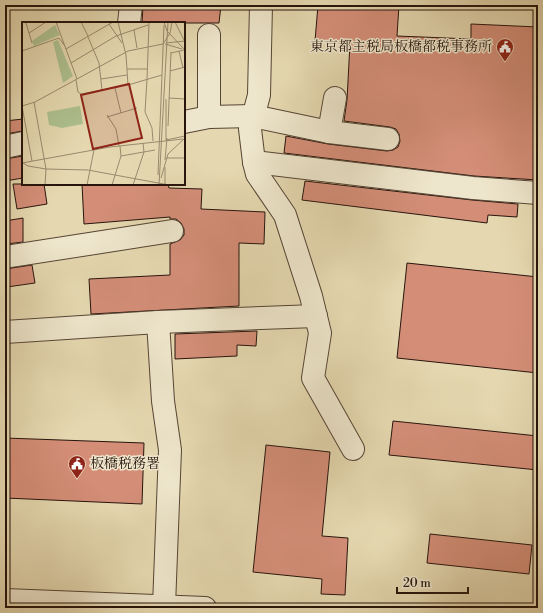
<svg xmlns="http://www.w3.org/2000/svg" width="543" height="613" viewBox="0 0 543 613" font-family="'Libre Bodoni','Noto Serif JP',serif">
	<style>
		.building { fill: #d48e78; stroke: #27140c }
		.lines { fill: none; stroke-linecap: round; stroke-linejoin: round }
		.minor-casing { stroke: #564535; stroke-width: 24 }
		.minor { stroke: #eee6cc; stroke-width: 22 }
		.labels { text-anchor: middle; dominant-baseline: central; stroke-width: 3; stroke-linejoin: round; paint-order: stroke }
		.poi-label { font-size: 14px; fill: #27140c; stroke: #eee6cc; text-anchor: end }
		.inset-road { fill: none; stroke: #998a6e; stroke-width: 1 }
		.view { fill: #8f2418; fill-opacity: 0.15; stroke: #8f2418; stroke-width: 2 }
		.inset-edge { fill: none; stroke: #27140c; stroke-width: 2 }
	</style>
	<rect width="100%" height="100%" fill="#e5d8b0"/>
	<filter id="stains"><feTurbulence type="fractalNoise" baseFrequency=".005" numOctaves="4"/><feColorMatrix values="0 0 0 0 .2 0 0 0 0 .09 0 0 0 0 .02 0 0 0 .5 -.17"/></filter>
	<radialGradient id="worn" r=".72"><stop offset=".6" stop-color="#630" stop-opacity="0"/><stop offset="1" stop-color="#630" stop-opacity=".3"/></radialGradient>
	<g class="building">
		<polygon points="143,5 221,5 219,23 142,23"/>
		<polygon points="318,5 399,5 397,36 471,39 471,24 538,27 538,180 474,176 284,153 286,136 328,144 387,151 393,150 398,147 400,141 399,134 396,129 390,127 344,121 347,100 350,43 315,41"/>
		<polygon points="23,119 23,131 5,134 5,121"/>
		<polygon points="23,156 23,178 5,181 5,159"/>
		<polygon points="305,181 472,200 518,204 517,217 488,215 487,223 302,200"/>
		<polygon points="13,184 44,184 47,204 17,209"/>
		<polygon points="82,184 168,184 169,188 202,189 201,209 265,212 264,244 239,243 239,306 91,314 89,279 170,275 170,244 180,240 184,235 184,229 181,223 176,219 170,219 170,217 84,224"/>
		<polygon points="23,218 23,242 6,244 5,221"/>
		<polygon points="407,263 538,277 538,373 397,358"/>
		<polygon points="32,265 35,283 7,287 5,269"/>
		<polygon points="257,331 256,346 237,345 237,356 175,359 175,334"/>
		<polygon points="393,421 538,436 538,470 389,455"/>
		<polygon points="5,438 144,443 142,504 5,498"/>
		<polygon points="266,445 330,452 322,536 348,538 345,595 321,594 322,579 253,572"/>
		<polygon points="430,534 532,545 529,574 427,563"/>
	</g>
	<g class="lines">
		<g class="minor-casing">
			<g id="minor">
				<polyline points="261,5 259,95 250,129 254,162 257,174 285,215 311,296 320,333 313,378 353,449"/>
				<polyline points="129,23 131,5"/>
				<polyline points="209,35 209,117"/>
				<polyline points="335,98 329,132 388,139"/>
				<polyline points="184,122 209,117 253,116 329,132"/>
				<polyline points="5,147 23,143"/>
				<polyline points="254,162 473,188 538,193"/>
				<polyline points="5,257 172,231"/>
				<polyline points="158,322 163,401 170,450 164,606"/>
				<polyline points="5,332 158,322 316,316"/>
				<polyline points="5,600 205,608"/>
			</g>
		</g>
		<use href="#minor" class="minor"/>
	</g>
	<defs>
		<g id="civic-pin" transform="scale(0.9)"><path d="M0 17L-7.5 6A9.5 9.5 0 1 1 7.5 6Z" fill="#8f2418" stroke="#eee6cc"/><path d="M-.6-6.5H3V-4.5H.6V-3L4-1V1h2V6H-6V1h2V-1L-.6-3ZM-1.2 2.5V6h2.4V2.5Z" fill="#fff"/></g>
	</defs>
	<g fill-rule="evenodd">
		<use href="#civic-pin" x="505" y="47"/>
		<use href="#civic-pin" x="77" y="464"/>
	</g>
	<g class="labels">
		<g class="poi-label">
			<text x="492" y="47">東京都主税局板橋都税事務所</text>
			<text x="90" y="464" text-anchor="start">板橋税務署</text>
		</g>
	</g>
	<g transform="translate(22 22)">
		<rect width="163" height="163" fill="#e5d8b0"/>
		<path d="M33,3L38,13L12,24L10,19ZM36,18L51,54L41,61L31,20ZM58,84L61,102L40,106L27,103L25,90Z" fill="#aec090"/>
		<path class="inset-road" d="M34,0L55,57M59,0L66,14M96,0L104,33L106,63M142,0L145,9L163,28M153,0L163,20M4,1L10,21M87,2L100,21M112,8L115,26M7,11L24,0M66,15L77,41L80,68M144,21L163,19M141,22L148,11L150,0M143,22L160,27M44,27L91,0M0,29L37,16L42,23M157,29L161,46M149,31L162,28M49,41L94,14L126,3M105,47H125M148,49L163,45M79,57L105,53M125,57L123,90L130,106L131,119M54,58L56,70L59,72L106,63L140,53M125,58L127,0M93,66L99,91M147,76L163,77M144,77V118M12,80L24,147L23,163M0,84L10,139M0,84L13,80L106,29L141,22M85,93L94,107L97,124M85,95L115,86M146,104L149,30M144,118L163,114M99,134L133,128M144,136H163M143,138L145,116M0,141L88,125L161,117M1,141L6,144L24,147L66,148L147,163M136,153L142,3M139,156L146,132L163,116M65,163L72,128M90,163L99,134L98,124M111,163L122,130L121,121M137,163L146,0M143,163V145"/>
		<path class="view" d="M107,62L120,116L71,127L59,73Z"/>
		<rect width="163" height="163" class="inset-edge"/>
	</g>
	<rect width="543" height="613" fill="none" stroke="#e5d8b0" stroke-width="20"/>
	<rect x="6" y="6" width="531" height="601" fill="none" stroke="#27140c" stroke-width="2"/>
	<rect x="10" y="10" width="523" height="593" fill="none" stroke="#27140c"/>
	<path d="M397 587v6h71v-6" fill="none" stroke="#27140c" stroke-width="2"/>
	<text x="403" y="587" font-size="12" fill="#27140c" stroke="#eee6cc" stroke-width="3" paint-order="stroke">20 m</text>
	<rect width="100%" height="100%" filter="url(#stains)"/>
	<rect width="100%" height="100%" fill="url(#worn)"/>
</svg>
